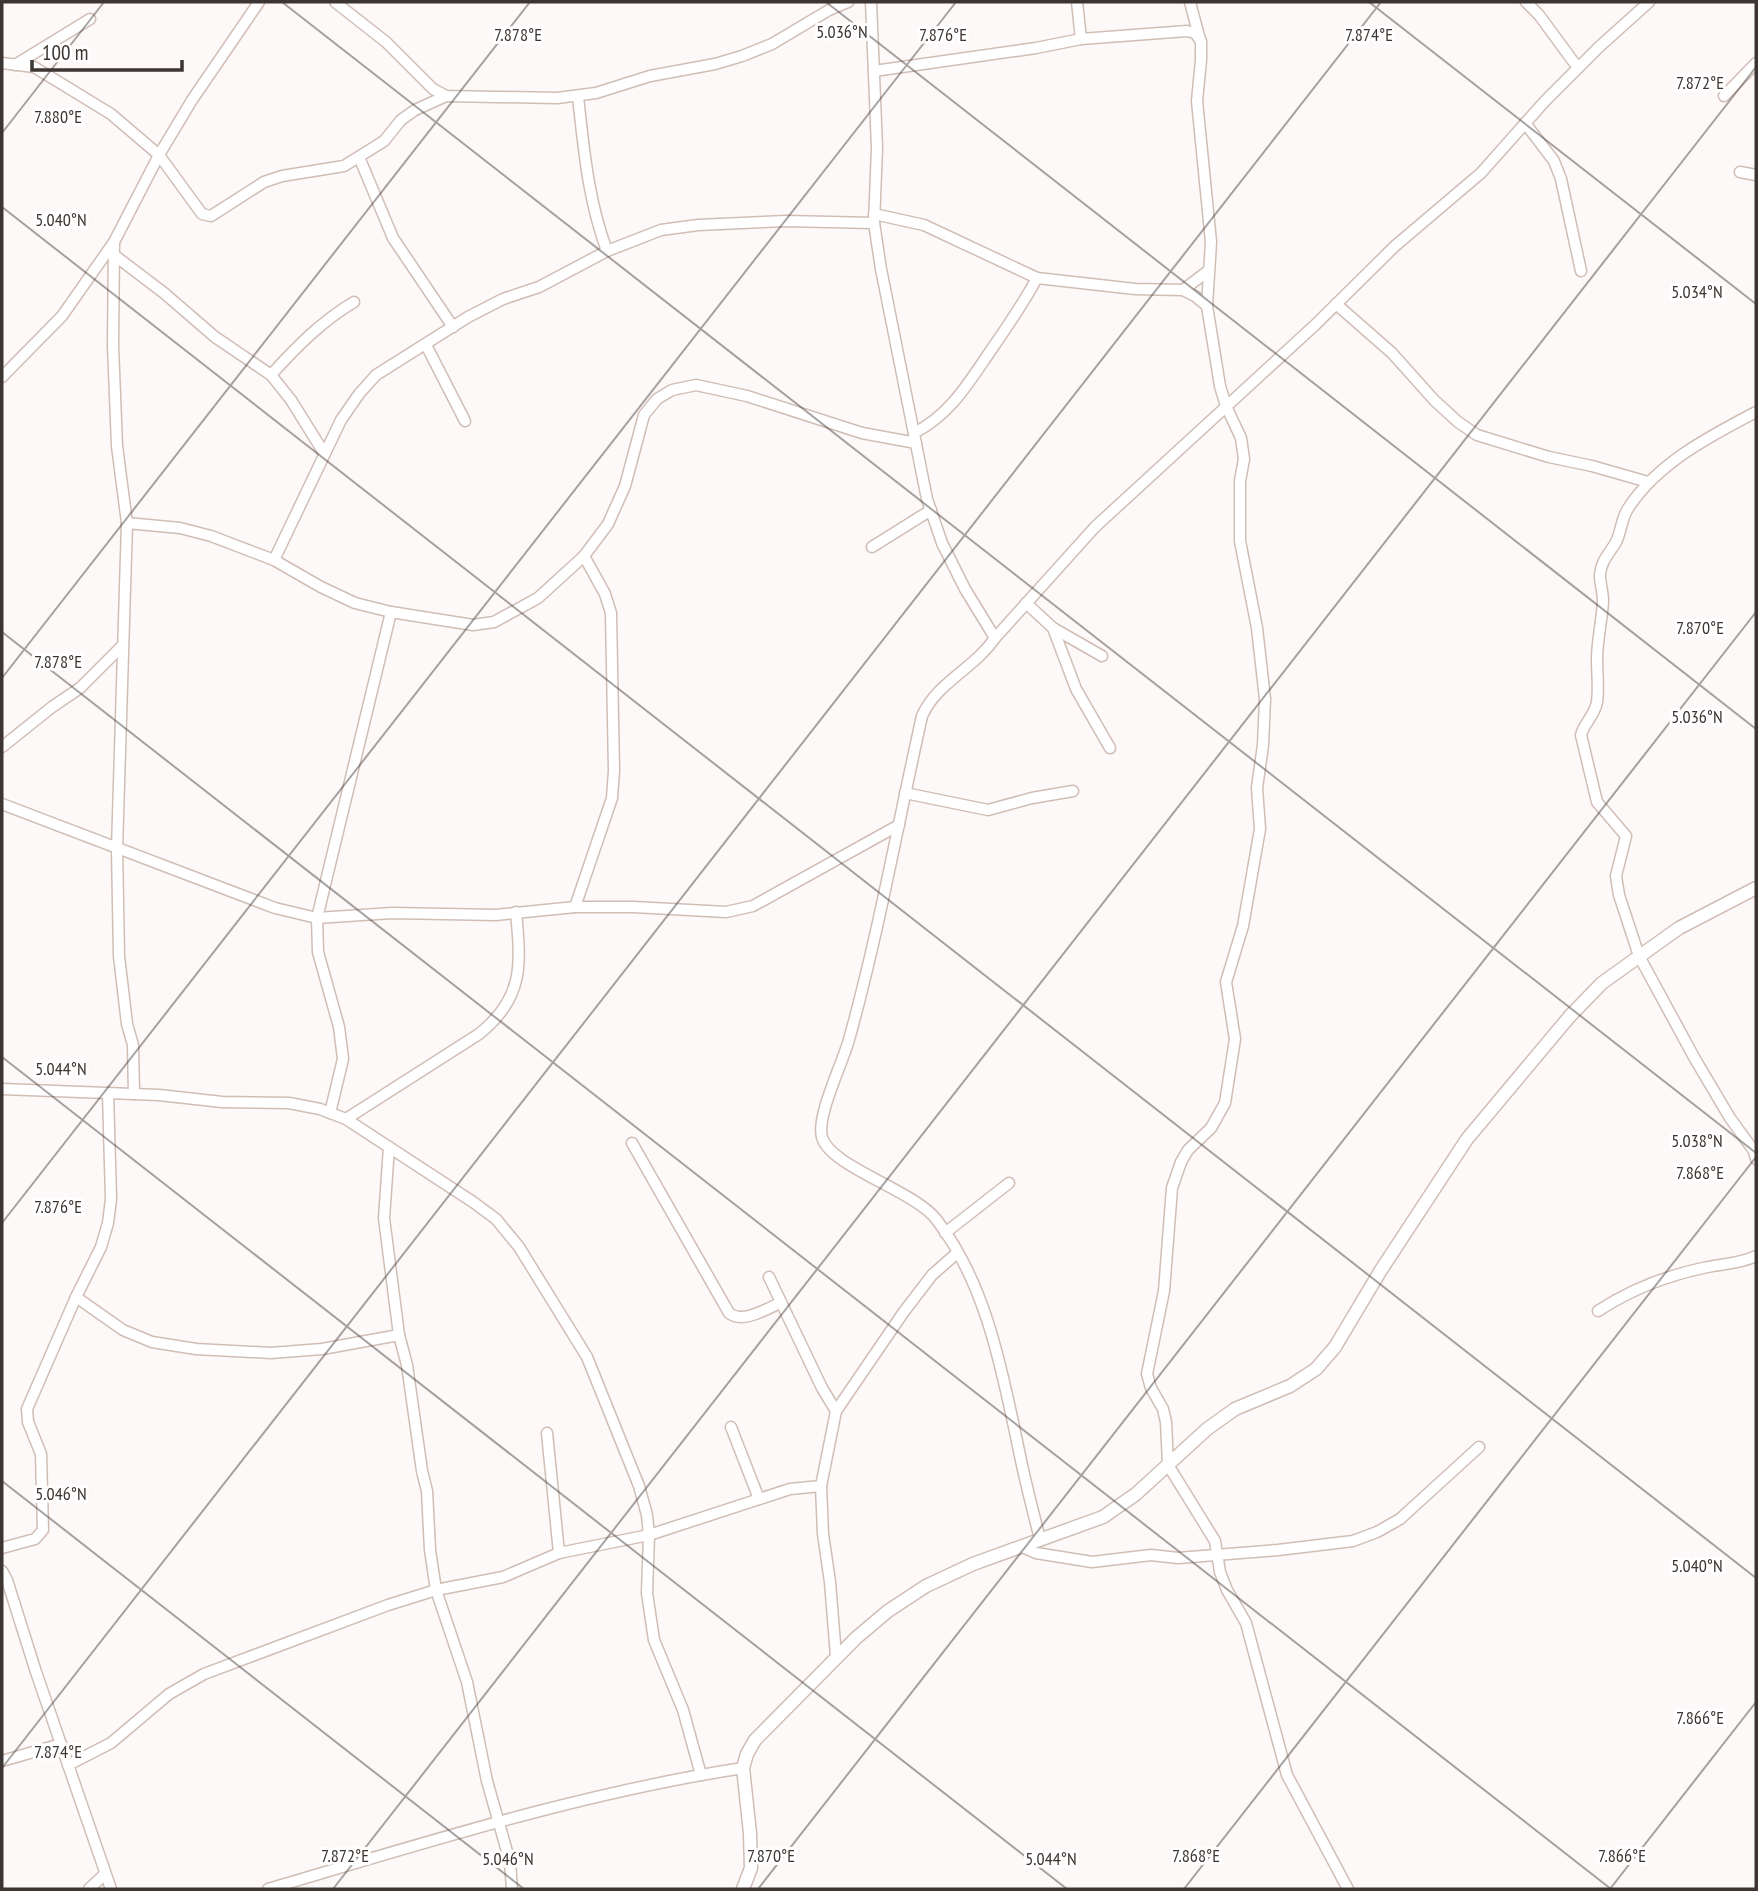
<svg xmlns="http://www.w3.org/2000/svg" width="1758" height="1891" viewBox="0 0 1758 1891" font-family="'PT Sans Narrow',sans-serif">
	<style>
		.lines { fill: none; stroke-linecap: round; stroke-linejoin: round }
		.minor-casing { stroke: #d0beb5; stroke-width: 13 }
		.tertiary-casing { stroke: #d0beb5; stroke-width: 15 }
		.minor { stroke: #fff; stroke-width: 10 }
		.tertiary { stroke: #fff; stroke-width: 12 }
		.ticks { fill: none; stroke: #3c3531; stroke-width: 2; stroke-opacity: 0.45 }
		.ticks-label { font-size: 18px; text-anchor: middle; fill: #3c3531; stroke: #fff; stroke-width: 6; stroke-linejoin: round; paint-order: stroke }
	</style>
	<rect width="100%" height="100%" fill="#fdf9f8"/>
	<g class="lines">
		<g class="minor-casing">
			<g id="minor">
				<polyline points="335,2 386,42 433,89 446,96 557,98 596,93 650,76 715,64 742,56 772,44 829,10 848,2"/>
				<polyline points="871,2 877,148 874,223 881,269 927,499 942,543 965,589 995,638"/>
				<polyline points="1077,2 1081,39"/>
				<polyline points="1190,2 1200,40"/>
				<polyline points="1526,2 1539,15 1578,68"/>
				<polyline points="2,63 34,67 111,114 159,155 202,214 211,216 264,182 282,176 344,166 384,141 401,120 415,110 446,96"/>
				<polyline points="15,65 90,19"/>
				<polyline points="874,71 1036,48 1081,39 1187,31 1195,33 1201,41 1201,60 1197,101 1211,242 1207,306"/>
				<polyline points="1724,96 1756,63"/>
				<path d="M578,97C584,150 588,200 607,251"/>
				<polyline points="1525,123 1554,161 1561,179 1581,271"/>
				<polyline points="359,157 393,238 453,327"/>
				<polyline points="1740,172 1756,175"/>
				<polyline points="874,214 924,225 1037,278 1135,289 1183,290 1195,296 1207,306 1220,386 1226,406 1241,438 1244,459 1240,481 1240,541 1257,628 1265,699 1263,745 1257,788 1260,829 1243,926 1226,982 1235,1039 1225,1103 1211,1128 1188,1150 1181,1162 1172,1188 1164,1291 1147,1374 1151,1388 1163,1409 1166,1422 1168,1465 1215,1541 1220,1572 1227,1590 1246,1623 1287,1775 1348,1889"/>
				<polyline points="114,242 113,346 117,446 127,523 117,849 119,956 127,1024 133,1045 134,1094"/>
				<polyline points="114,255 164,293 215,337 271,375 291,400 324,453"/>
				<polyline points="1183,290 1208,271"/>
				<polyline points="1336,304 1392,353 1434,400 1458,422 1477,435 1549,457 1592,466 1648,482"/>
				<polyline points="426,345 465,421"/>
				<path d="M271,375C296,347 322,321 354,302"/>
				<polyline points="2,377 62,316 114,242 159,155 192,100 259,2"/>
				<path d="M1756,412C1710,436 1658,463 1629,507C1621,518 1622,530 1616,542C1610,553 1601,560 1600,575C1600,584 1603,592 1603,601C1602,621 1597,640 1597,660C1597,674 1599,688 1597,702C1595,715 1584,723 1581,735L1597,802L1626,836L1616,876L1619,895L1639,956L1695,1059L1730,1118L1754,1151L1756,1159"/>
				<path d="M914,433C948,416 966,387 987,356C1005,330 1022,306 1037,278"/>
				<polyline points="127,523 180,528 211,536 274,560 321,587 355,603 391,612 473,625 494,622 538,598 584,556 608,524 625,486 644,415 657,399 672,390 696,385 747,396 862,433 916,443"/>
				<polyline points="872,547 931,510"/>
				<polyline points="274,560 341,420 359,394 376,375 468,317 503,299 539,287 607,251 661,230 698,225 786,221 874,223"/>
				<polyline points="1026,603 1053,628 1076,689 1110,748"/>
				<polyline points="1053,628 1102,656"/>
				<polyline points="2,747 52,707 80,688 121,647"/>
				<polyline points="905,793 988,810 1032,798 1073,791"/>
				<polyline points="2,804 275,908 317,918 392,913 496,915 575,907 634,907 726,912 753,906 899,825"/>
				<polyline points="575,907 612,798 614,771 611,613 605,594 584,556"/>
				<polyline points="2,1089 159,1095 222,1102 289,1103 320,1109 346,1119 473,1202 496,1219 519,1247 587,1357 639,1486 647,1515 649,1535 647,1593 654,1640 683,1710 701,1775"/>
				<polyline points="330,1113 343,1059 339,1027 318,952 317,918 391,612"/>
				<path d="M346,1119L479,1034C524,998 521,965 516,912"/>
				<path d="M632,1143L729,1313C743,1324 766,1309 780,1303"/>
				<polyline points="389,1147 384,1218 399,1335 407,1365 422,1471 427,1491 430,1550 436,1590 467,1682 487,1781 510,1862 512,1889"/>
				<polyline points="945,1233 1009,1183"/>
				<polyline points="769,1277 822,1388 836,1411"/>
				<polyline points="76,1297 123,1330 152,1342 196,1349 271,1353 322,1349 399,1335"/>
				<path d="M1598,1311C1630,1290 1665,1276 1703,1268C1721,1264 1740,1264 1756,1256"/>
				<polyline points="731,1427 759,1499"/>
				<polyline points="547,1433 559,1553"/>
				<path d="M1040,1539C1032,1508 1024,1477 1018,1446C1002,1370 986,1283 936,1219C913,1190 829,1166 822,1137C816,1115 844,1061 850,1036C879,931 898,823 922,716C937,682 974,669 995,638L1095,527L1315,325L1395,246L1481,173L1545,101L1599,47L1649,2"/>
				<polyline points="1020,1546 1036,1553 1092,1562 1151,1555 1178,1558 1278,1550 1353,1541 1377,1532 1400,1519 1479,1447"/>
				<polyline points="2,1548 35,1539 43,1530 41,1454 28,1422 27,1409 76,1297 101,1247 108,1223 111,1199 108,1093"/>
				<polyline points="2,1571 7,1580 36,1672 111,1889"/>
				<polyline points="836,1656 830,1582 823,1534 821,1486 836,1411 903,1313 932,1275 957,1253"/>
				<polyline points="2,1761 61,1744"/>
				<polyline points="68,1765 111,1743 169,1694 204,1674 388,1605 436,1590 503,1577 559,1553 649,1535 790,1489 821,1486"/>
				<polyline points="89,1889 105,1874"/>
				<path d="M268,1889C424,1843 581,1793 743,1768"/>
			</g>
		</g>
		<g class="tertiary-casing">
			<polyline id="tertiary" points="743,1889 751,1868 750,1833 743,1768 747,1754 755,1740 856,1638 888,1611 926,1586 973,1564 1103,1517 1136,1494 1207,1429 1235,1409 1290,1386 1316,1369 1335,1347 1381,1270 1467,1139 1570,1016 1602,983 1679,928 1756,888"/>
		</g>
		<use href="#minor" class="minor"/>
		<use href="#tertiary" class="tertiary"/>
	</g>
	<path class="ticks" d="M282,2L1756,1153M826,2L1756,729M1369,2L1756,304M2,133L104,2M2,207L1756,1578M2,632L1611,1889M2,678L530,2M2,1057L1067,1889M2,1223L956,2M2,1481L524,1889M2,1768L1381,2M333,1889L1756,67M758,1889L1756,612M1184,1889L1756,1157M1610,1889L1756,1702"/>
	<g class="ticks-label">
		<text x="842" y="38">5.036°N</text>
		<text x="518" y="41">7.878°E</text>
		<text x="943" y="41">7.876°E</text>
		<text x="1369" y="41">7.874°E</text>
		<text x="1700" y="89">7.872°E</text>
		<text x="58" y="123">7.880°E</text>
		<text x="61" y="226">5.040°N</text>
		<text x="1697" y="298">5.034°N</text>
		<text x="1700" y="634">7.870°E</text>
		<text x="58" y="668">7.878°E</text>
		<text x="1697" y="723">5.036°N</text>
		<text x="61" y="1075">5.044°N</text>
		<text x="1697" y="1147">5.038°N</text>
		<text x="1700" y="1179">7.868°E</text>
		<text x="58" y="1213">7.876°E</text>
		<text x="61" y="1500">5.046°N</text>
		<text x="1697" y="1572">5.040°N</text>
		<text x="1700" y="1724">7.866°E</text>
		<text x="58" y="1758">7.874°E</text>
		<text x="345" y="1862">7.872°E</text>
		<text x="771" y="1862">7.870°E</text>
		<text x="1196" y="1862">7.868°E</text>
		<text x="1622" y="1862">7.866°E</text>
		<text x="508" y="1865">5.046°N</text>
		<text x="1051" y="1865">5.044°N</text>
	</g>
	<rect width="1758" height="1891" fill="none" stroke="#3c3531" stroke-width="7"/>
	<path d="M32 60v10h150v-10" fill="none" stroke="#3c3531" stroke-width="3.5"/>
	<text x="42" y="60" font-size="21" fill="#3c3531" stroke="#ffffff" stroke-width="5" paint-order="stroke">100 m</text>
</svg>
